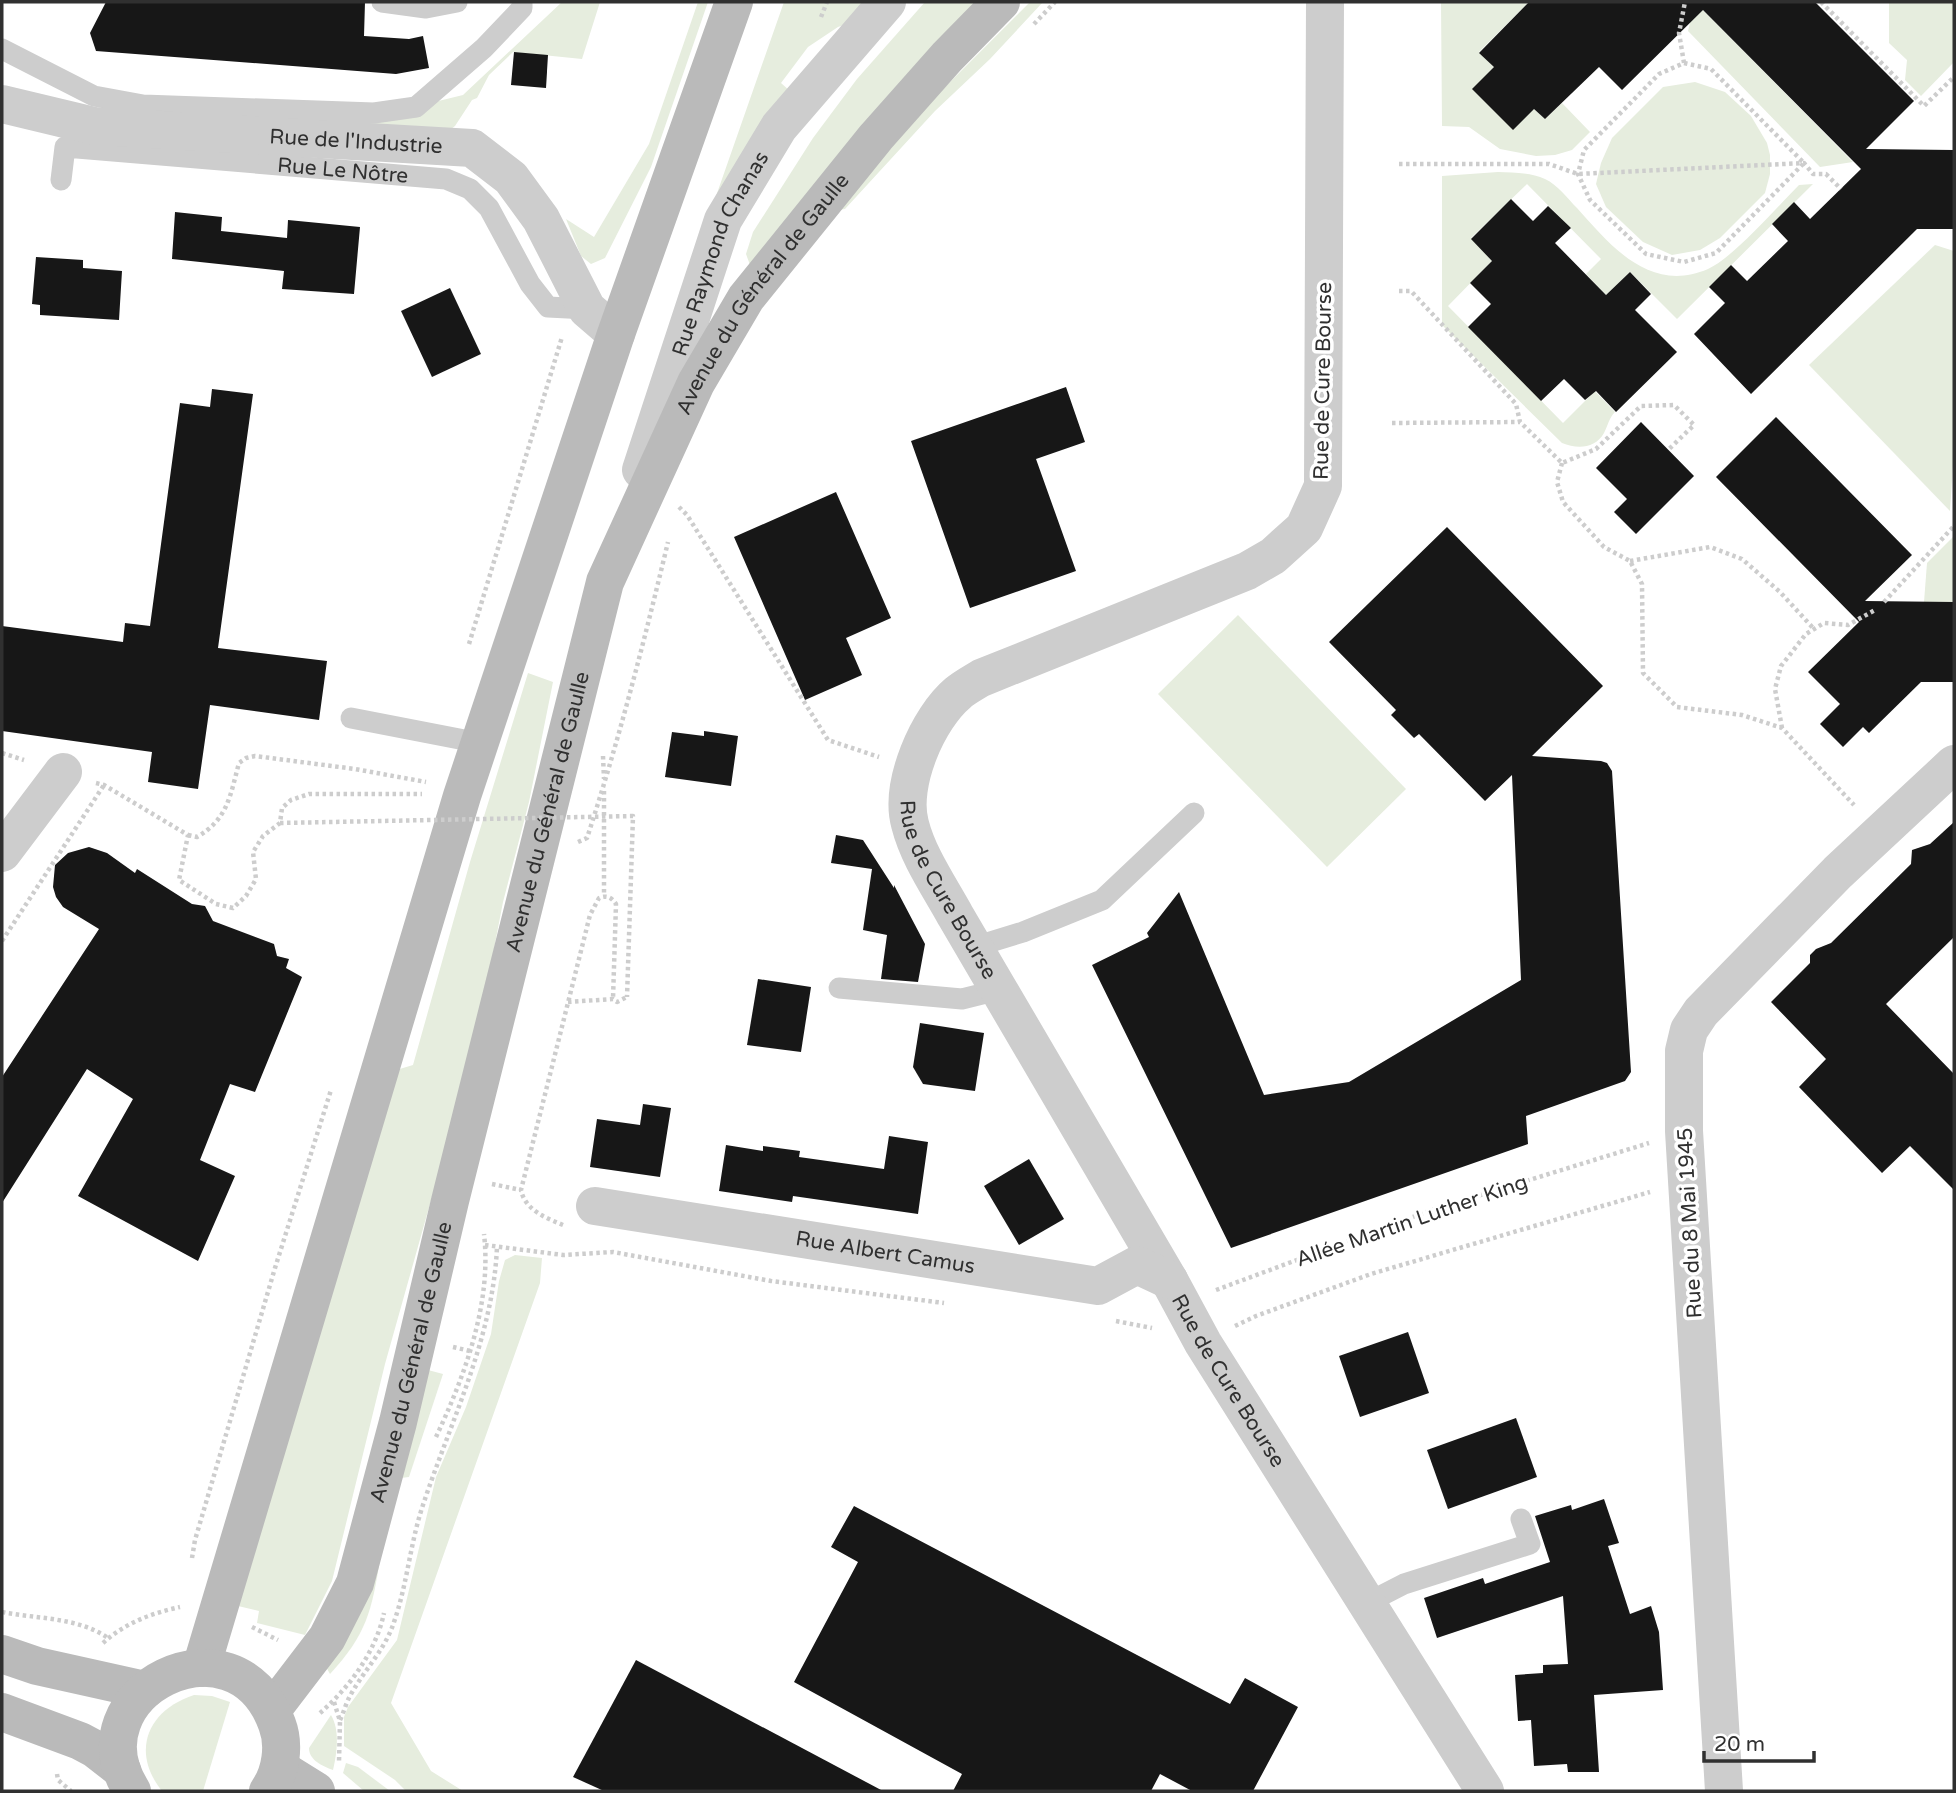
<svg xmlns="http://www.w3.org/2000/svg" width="1956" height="1793" viewBox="0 0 1956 1793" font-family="'Varela Round',sans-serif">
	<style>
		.green { fill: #e6edde }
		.building { fill: #171717 }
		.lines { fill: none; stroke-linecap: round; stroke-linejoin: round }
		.path { stroke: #cdcdcd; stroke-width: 4.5; stroke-dasharray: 3.5 3.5; stroke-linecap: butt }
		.service { stroke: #cdcdcd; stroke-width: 21 }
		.minor { stroke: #cdcdcd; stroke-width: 38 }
		.secondary { stroke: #bababa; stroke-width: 38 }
		.path-bridge { stroke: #cdcdcd; stroke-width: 4.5; stroke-dasharray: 3.5 3.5; stroke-linecap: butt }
		.labels { text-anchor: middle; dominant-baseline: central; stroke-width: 7; stroke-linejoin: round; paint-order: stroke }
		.street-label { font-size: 21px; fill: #303030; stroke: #fff }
	</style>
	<rect width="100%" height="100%" fill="#fff"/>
	<g class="green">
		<polygon points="562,2 600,2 582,59 513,52 489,75 477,98 472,100 455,126 438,139 328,128 463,95"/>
		<polygon points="698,2 708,2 651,167 605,258 591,264 581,256 566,219 594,237 649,144"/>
		<polygon points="784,2 873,2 858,20 838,27 808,47 781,83 790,91 715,199"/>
		<polygon points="925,2 987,2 750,265 746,254 753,232 813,138 857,79"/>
		<polygon points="1030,2 1043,2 990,59 935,111 845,209 833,211 926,106"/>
		<polygon points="1441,2 1529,2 1479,52 1494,67 1473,89 1534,109 1545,119 1562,103 1590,132 1572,150 1555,155 1536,156 1500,149 1469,127 1442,126"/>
		<polygon points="1695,2 1853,162 1820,167 1688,31"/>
		<polygon points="1889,2 1954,2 1954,62 1921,96 1905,80 1907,60 1889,43"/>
		<polygon points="1695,82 1725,92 1751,116 1767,143 1770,155 1770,174 1765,193 1720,238 1700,250 1672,255 1643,242 1606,207 1596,184 1601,163 1612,138 1663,87"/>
		<path d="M1498,172C1513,173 1531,172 1545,179C1558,185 1567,198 1577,208C1611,246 1650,294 1708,269C1734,257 1777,207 1799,185L1813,184L1677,319L1630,272L1606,295L1586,274L1601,259L1527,184L1471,238L1492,261L1448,306L1563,423L1595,391L1615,412C1609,418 1608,425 1604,433C1595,449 1577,449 1562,443L1442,325V176Z"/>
		<polygon points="1935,245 1954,251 1954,450 1950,511 1809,365"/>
		<polygon points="1954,536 1954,602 1924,602 1927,563"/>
		<polygon points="1238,615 1406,789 1327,867 1158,694"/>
		<polygon points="528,673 553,682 529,802 503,902 488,980 444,1154 385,1364 332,1581 305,1635 257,1623 259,1611 238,1606 393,1071 413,1065 470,862"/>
		<polygon points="515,1255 542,1258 540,1283 391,1703 431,1771 463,1791 406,1791 395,1780 344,1746 344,1717 348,1707 397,1640 436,1477 466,1407 491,1334 499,1281 505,1260"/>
		<polygon points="428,1370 443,1374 409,1477 401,1478"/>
		<path d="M380,1559C372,1611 366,1635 330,1674L325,1665Z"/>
		<path d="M194,1695L212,1696L230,1702L203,1791H162C130,1751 148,1710 194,1695Z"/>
		<path d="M331,1715C340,1730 337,1753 333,1770C322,1766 309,1760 309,1748Z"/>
		<polygon points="346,1763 358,1767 390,1791 364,1791 343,1773"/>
	</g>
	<g class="building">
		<polygon points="106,2 365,2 364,36 409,39 423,36 429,68 396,74 96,51 90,33"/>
		<polygon points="1529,2 1815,2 1914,101 1866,149 1954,150 1954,229 1917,229 1751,394 1694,334 1725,303 1709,287 1731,265 1747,281 1788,241 1772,224 1794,202 1810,219 1861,169 1703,10 1622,90 1599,67 1545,119 1534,109 1513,130 1472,89 1494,67 1479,53"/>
		<polygon points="514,52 548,55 546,88 511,85"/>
		<polygon points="1511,199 1533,221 1548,206 1571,228 1555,243 1606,295 1630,272 1651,294 1635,310 1677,352 1616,412 1596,391 1585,400 1564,379 1541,401 1468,327 1491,304 1470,283 1492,261 1471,239"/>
		<polygon points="175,212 222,217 221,231 287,238 288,220 360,227 354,294 282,289 284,271 172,259"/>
		<polygon points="36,257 83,260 83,268 122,271 119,320 40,315 40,305 32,304"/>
		<polygon points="450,288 481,354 432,377 401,311"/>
		<polygon points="1066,387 1085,442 1036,459 1076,571 970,608 911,441"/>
		<polygon points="212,389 253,394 218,648 327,661 319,720 210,705 198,789 148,782 152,752 2,731 2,626 123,642 125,623 150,626 180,403 210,407"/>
		<polygon points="1776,417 1912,555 1865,601 1954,602 1954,682 1921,682 1869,733 1863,727 1843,747 1820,724 1840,704 1808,672 1859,622 1716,477"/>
		<polygon points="1641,422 1694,476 1636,534 1614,512 1627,499 1596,468"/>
		<polygon points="836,492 891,618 846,638 862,675 805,700 734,537"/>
		<polygon points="1447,527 1603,686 1532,756 1601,761 1607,763 1612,771 1631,1072 1625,1081 1526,1116 1528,1144 1231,1248 1092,965 1149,937 1147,933 1179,892 1264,1095 1349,1082 1521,980 1512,775 1485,801 1419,734 1414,738 1391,715 1396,710 1329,642"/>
		<polygon points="704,731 738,736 731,786 665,777 672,732 704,736"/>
		<polygon points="1954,822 1954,937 1886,1004 1954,1074 1954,1190 1910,1146 1882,1173 1799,1087 1826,1059 1771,1002 1810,963 1810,955 1816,949 1831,943 1911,864 1912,850 1930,844"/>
		<polygon points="836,835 863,840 894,888 894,885 925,944 918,982 881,979 887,935 863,930 872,869 831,863"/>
		<polygon points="89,847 107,853 135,873 137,869 192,904 205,906 213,921 274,944 277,956 289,959 286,968 302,977 255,1092 230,1084 200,1160 235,1176 198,1261 78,1196 133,1099 87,1069 2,1203 2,1077 99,929 63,907 56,897 53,887 55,865 68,853"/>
		<polygon points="758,979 811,987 801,1052 747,1045"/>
		<polygon points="920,1023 984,1033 975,1091 923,1084 913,1067"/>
		<polygon points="643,1104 671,1108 660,1177 590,1167 597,1119 640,1125"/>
		<polygon points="889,1136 928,1142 918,1214 793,1196 792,1202 719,1191 726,1145 763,1151 763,1146 800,1151 799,1157 884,1169"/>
		<polygon points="1029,1159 1064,1219 1019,1245 984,1186"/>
		<polygon points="1408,1332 1429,1393 1360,1417 1339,1356"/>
		<polygon points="1516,1418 1537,1477 1448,1509 1427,1450"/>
		<polygon points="1604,1499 1619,1543 1608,1546 1630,1614 1651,1606 1659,1632 1663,1690 1594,1695 1599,1772 1568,1772 1567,1764 1534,1766 1531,1720 1518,1721 1515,1675 1543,1673 1543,1665 1568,1664 1563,1596 1437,1638 1424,1598 1483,1578 1485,1584 1550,1562 1535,1516 1571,1505 1572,1510"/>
		<polygon points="854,1506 1230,1704 1245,1678 1298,1707 1253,1791 1192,1791 1160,1774 1151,1791 953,1791 962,1774 794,1682 858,1562 831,1547"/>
		<polygon points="636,1660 883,1791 604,1791 573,1777"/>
	</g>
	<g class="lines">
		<g class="path">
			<polyline points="1821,2 1924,106 1954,77"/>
			<polyline points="821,17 827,2"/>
			<polyline points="1034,24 1055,2"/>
			<polygon points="1684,63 1711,69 1804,163 1716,253 1684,262 1646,254 1590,200 1578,174 1584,150 1659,74"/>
			<polyline points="1684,63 1679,33 1685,2"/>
			<polyline points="1399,164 1549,164 1578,174 1804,163 1813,174 1826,174 1841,189"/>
			<polyline points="1399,291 1411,291 1516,404 1520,422 1562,463 1596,449 1641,406 1674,405 1694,425 1668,450"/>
			<polyline points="1392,423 1520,422"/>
			<polyline points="1562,463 1557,482 1563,502 1604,547 1630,561 1642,584 1643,673 1677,707 1742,715 1782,728 1854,805"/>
			<polyline points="679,507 687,515 828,740 879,757"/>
			<polyline points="1630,561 1710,547 1742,559 1780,592 1814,629"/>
			<polyline points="1884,602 1954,526"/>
			<polyline points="469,644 562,337"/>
			<polyline points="1782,728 1775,689 1781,666 1806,634 1824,623 1848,625 1875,610"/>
			<polyline points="2,753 24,760"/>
			<polyline points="603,756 604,779"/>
			<polyline points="96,783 104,785 188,835 179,880 216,904 233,908 246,896 256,879 253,852 263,836 280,823 282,808 291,800 309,794 422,794"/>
			<polyline points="604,791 604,896"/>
			<path d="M188,835L197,837C228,819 230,796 239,763L246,758L255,756L355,769L426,782"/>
			<path d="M578,842L587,838C619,740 644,642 668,542"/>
			<polyline points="2,941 104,785"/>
			<polyline points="568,1002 613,999 617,1002 627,997"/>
			<polyline points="492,1184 521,1190"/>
			<path d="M563,1225C546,1218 525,1210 521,1190L590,915L599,898C607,895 611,897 616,904L613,999"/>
			<polyline points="485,1245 563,1255 613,1252 771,1281 944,1303"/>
			<polyline points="1216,1290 1429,1211 1649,1143"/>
			<polyline points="1116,1321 1152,1328"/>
			<polyline points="1235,1326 1256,1316 1371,1274 1650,1192"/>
			<polyline points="453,1347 470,1351"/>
			<path d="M436,1437C465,1375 492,1303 484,1234"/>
			<polyline points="192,1558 195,1540 275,1268 331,1090"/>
			<path d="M2,1612C37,1619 78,1617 108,1638"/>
			<polyline points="252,1627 278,1640"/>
			<path d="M103,1643C125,1623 152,1613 180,1607"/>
			<polyline points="334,1702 340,1721 339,1762"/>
			<path d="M320,1713C350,1687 376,1651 384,1613"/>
			<path d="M340,1720C344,1712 346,1703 350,1696C364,1670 385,1650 394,1622C407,1585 410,1545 422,1508C450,1422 493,1339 497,1247"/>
			<polyline points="57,1774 58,1780 71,1791"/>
		</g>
		<g class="service">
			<polyline points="382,2 426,8 457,2"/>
			<polyline points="2,49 94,96 143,105 374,113 416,107 484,48 522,8 522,2"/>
			<path id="s1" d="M61,180L65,147L446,179L470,189L489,208L530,284L548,307L587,309"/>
			<polyline points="351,718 480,743"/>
			<polyline points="974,947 1023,932 1102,900 1194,813"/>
			<polyline points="839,988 962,999 998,990"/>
			<polyline points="1365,1604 1404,1584 1530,1544 1521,1519"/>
		</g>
		<g class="minor">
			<path id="s2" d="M1325,2L1323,486L1304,528L1273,556L1247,571L981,678C973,683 965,687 958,693C928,718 899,784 910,824C918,856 939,886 955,915L1169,1280L1203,1343L1485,1791"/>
			<path id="s3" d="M2,104L94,126L472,148L511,178L541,219L587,309L616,334"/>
			<path id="s4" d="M641,470L723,220L779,127L887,2"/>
			<polyline points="2,853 63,772"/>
			<path id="s5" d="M595,1206L1098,1286L1137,1265L1169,1280"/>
			<polyline points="1724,1791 1684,1131 1684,1051 1689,1030 1701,1012 1838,872 1954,764"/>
		</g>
		<g class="secondary">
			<polyline points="2,1654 37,1666 145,1690"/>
			<polyline points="201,1668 462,796 616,334 734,2"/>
			<path id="s6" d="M272,1710L327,1638L355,1583L398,1422L450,1201L605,582L696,383L746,298L876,137L947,57L1001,2"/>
			<polyline points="2,1712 80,1741 95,1749 122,1770"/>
			<polyline points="279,1768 316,1791"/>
			<path d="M132,1791C69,1693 235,1608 277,1724C285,1745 281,1773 268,1791"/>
		</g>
		<polyline class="path-bridge" points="280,823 633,816 627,997"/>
	</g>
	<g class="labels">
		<g class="street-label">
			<text stroke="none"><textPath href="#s3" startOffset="357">Rue de l'Industrie</textPath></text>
			<text stroke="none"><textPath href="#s1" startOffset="312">Rue Le Nôtre</textPath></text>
			<text stroke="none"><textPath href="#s4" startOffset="231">Rue Raymond Chanas</textPath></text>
			<text stroke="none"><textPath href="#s6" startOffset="1514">Avenue du Général de Gaulle</textPath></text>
			<text transform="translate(1323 381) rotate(-89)">Rue de Cure Bourse</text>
			<text stroke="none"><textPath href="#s6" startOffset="947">Avenue du Général de Gaulle</textPath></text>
			<text stroke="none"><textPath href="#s2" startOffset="1136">Rue de Cure Bourse</textPath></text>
			<text transform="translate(1412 1221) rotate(-19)">Allée Martin Luther King</text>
			<text transform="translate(1690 1223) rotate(-93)">Rue du 8 Mai 1945</text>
			<text stroke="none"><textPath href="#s5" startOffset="294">Rue Albert Camus</textPath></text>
			<text stroke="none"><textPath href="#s6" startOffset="380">Avenue du Général de Gaulle</textPath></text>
			<text stroke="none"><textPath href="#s2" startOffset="1703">Rue de Cure Bourse</textPath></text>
		</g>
	</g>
	<rect width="1956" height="1793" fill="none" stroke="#303030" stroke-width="7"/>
	<path d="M1704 1751v10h110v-10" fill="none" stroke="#303030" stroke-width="3.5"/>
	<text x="1714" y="1751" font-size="21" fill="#303030" stroke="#ffffff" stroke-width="5" paint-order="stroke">20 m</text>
</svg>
